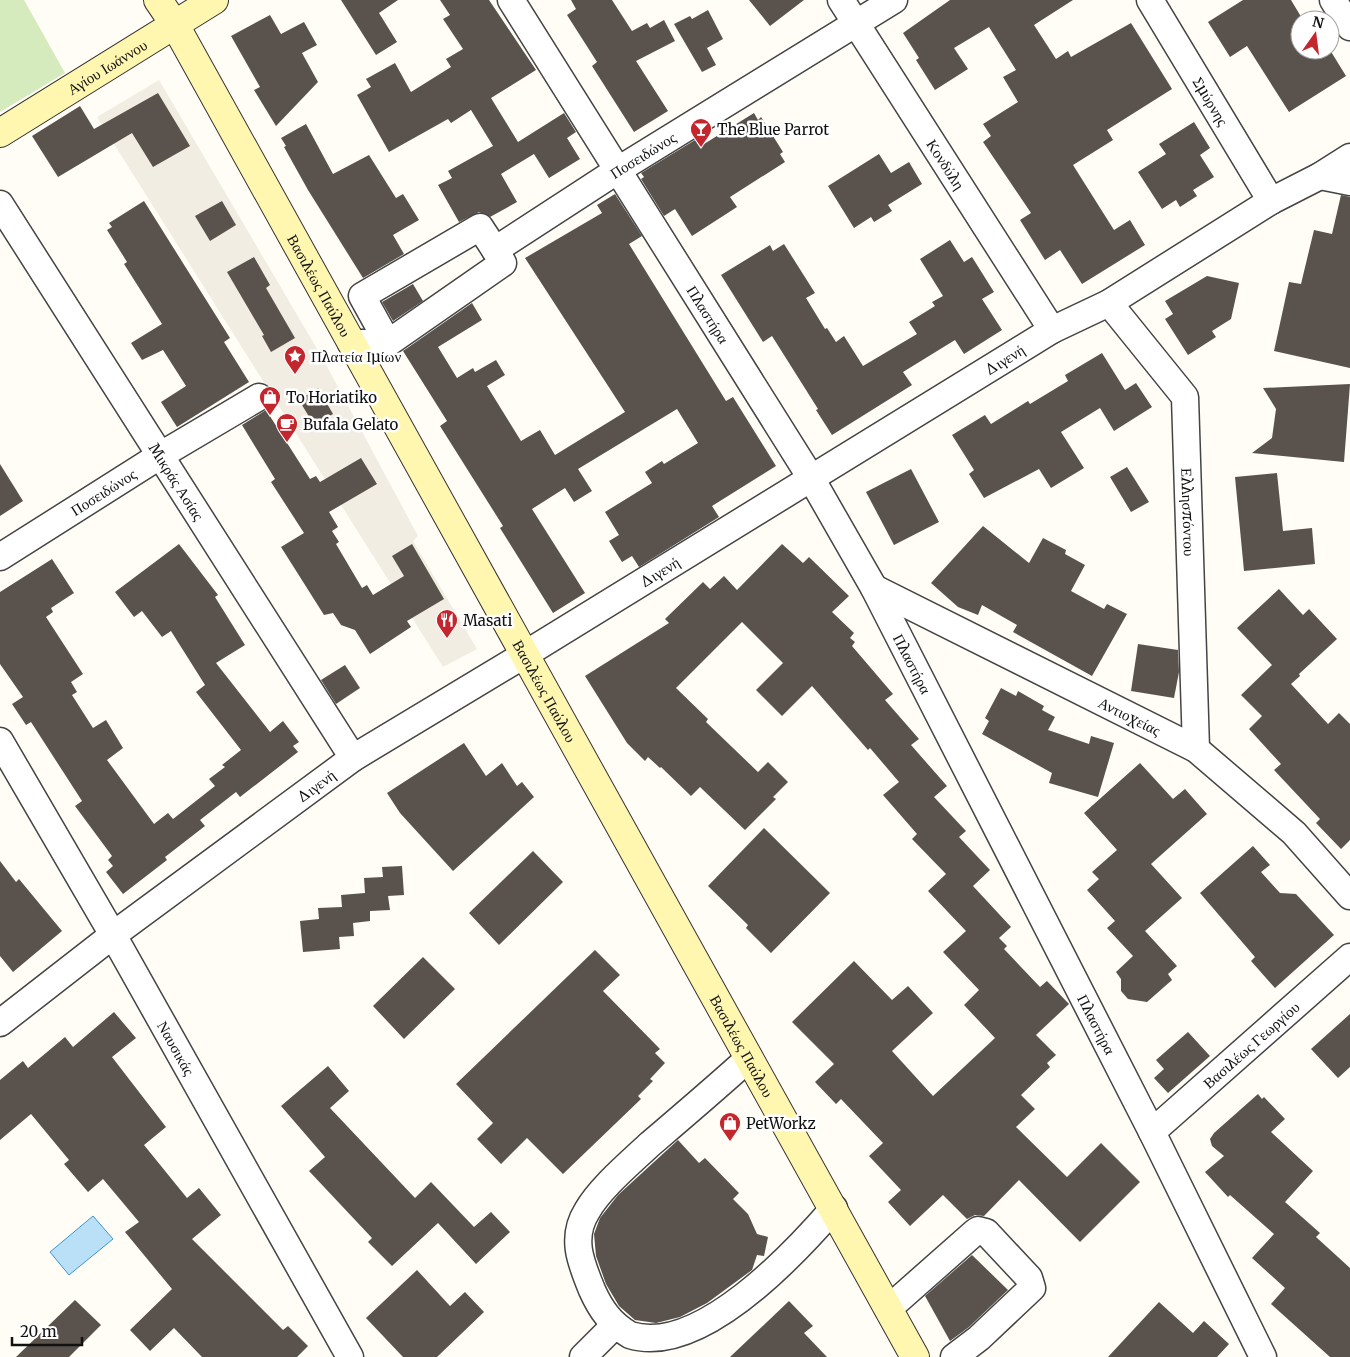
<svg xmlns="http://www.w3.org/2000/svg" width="1350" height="1357" viewBox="0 0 1350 1357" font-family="Merriweather,serif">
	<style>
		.green { fill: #d5ebbd }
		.plaza { fill: #f1ede2 }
		.water { fill: #b9e0f7; stroke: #3f96cf }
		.building { fill: #5a524d }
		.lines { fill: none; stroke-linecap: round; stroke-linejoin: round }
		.street-casing { stroke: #444; stroke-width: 29 }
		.secondary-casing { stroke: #333; stroke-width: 30 }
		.street { stroke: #fff; stroke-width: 26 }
		.secondary { stroke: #fff6b0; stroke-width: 28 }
		.labels { text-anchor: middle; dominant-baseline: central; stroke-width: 5; stroke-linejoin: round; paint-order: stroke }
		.street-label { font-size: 15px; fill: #111; stroke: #fff }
		.poi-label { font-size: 15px; fill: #111; stroke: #fff; text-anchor: start }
	</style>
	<rect width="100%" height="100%" fill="#fffdf5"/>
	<polygon class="green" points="0,0 24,0 65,73 0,112"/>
	<polygon class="plaza" points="159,80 323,359 418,536 413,541 477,649 443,667 97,117"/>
	<polygon class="water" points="93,1216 113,1239 69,1275 50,1252"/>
	<g class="building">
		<polygon points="341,0 398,0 379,13 397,42 376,55"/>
		<polygon points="440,0 489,0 536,70 491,98 518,142 564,113 576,132 567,138 580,159 549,178 534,154 501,174 517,202 490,217 479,212 459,222 438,185 452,178 448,171 493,146 471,110 451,123 448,119 389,152 357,95 371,87 366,79 395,63 411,92 451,67 446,59 463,49 443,19 450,15"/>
		<polygon points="571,0 612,0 632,31 647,23 650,28 664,20 675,41 636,61 668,111 634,132 592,66 597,62 567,15 576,9"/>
		<polygon points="749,0 804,0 770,26"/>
		<polygon points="950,0 1073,0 1034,25 1056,59 1068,51 1071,57 1131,23 1172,89 1107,130 1113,140 1073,165 1114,230 1130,220 1145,245 1082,284 1060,250 1045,260 1020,220 1031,213 983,142 991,136 983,124 1018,102 1003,77 1016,70 989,27 954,48 968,69 935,90 916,60 919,58 903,33"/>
		<polygon points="1243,0 1291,0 1300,15 1300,50 1330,50 1346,76 1289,112 1247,46 1230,57 1208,22"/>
		<polygon points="708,10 723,39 707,48 700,35 716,65 702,72 674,24 690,16 692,19"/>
		<polygon points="270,15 281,34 304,22 317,45 302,53 318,82 276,126 254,90 260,87 231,36"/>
		<polygon points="158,93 190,146 153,167 132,133 58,177 32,136 80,106 94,129"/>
		<polygon points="754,113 758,120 761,117 783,152 780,154 785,162 730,197 737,207 692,236 675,209 664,216 641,179 644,177 641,173 700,137 704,144"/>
		<polygon points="1194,122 1210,148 1200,155 1214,177 1193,190 1197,196 1180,207 1176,200 1162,209 1138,172 1166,154 1159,144"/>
		<polygon points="306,124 333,174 369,155 396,198 403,194 419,220 393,235 404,254 363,278 308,190 284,147 286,146 281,138"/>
		<polygon points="879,154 891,173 909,162 922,184 888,205 892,211 874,222 871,217 854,228 828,186"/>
		<polygon points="615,194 642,236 629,244 726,401 733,397 776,466 712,506 719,517 639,567 632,556 622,562 609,541 619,535 605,512 652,483 645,472 662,461 664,464 698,443 677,409 578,469 592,491 574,502 565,488 532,509 585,593 553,613 500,528 503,526 440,426 447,421 403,351 472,303 482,320 438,347 457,378 473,368 475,372 496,360 505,375 487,386 521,441 540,430 555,455 625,412 525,258 602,213 597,205"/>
		<polygon points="1341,195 1350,197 1350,368 1274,351 1289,282 1301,284 1314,230 1332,234"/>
		<polygon points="144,201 230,338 224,342 249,382 177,427 161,402 186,386 163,350 142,360 131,343 162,324 124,264 127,262 107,230 112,227 109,223"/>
		<polygon points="222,201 236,225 210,241 195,216"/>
		<polygon points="950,240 964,262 972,257 994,292 982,299 1002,330 964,354 955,340 903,372 912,385 832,435 816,410 818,409 772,336 763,342 721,275 770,245 773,251 784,244 815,293 806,298 825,329 827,328 836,342 844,336 863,366 917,334 909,322 935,306 932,302 943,296 920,259"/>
		<polygon points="254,257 270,285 266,288 295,338 271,352 262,336 264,335 227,272"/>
		<polygon points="1207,276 1239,283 1231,319 1212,331 1216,337 1188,355 1165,319 1173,314 1165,301"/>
		<polygon points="413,284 423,301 393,321 382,302"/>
		<polygon points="1102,353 1125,390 1136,383 1152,407 1114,431 1100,408 1061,432 1084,468 1051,488 1039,469 984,498 969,474 974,470 952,435 985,415 991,424 1028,401 1030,404 1068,381 1065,375"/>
		<polygon points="1350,384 1344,462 1252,453 1272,438 1276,409 1263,388"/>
		<polygon points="318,388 333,414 314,425 299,400"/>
		<polygon points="266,410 310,479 316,476 320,482 361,458 377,484 329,512 338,527 332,531 339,542 336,544 362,588 367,585 373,595 404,576 392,556 412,544 444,599 407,621 411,627 370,654 355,630 341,625 333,613 324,615 281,547 304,533 271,482 275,479 242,425"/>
		<polygon points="0,464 23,501 0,516"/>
		<polygon points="1127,467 1149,502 1131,512 1110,477"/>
		<polygon points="911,469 939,522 894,545 866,492"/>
		<polygon points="1277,473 1283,531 1312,528 1315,564 1244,571 1235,477"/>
		<polygon points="983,526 1029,563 1043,538 1066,550 1065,554 1085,565 1071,591 1104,609 1107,604 1127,614 1092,676 1013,632 1017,625 982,605 978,615 958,607 931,583"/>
		<polygon points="179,544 218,595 215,597 245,645 216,663 270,732 283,721 299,742 293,746 298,752 240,797 236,792 200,820 205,826 165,857 167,860 123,894 106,872 113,866 108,860 112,856 75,806 82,801 31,722 26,725 12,704 23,697 0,664 0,592 52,559 74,593 51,608 53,612 46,617 83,674 71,682 77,692 72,695 93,728 106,720 123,748 107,760 154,824 168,813 173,819 215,786 209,779 225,767 222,765 241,750 196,692 205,685 171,631 162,637 142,611 134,617 115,592"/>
		<polygon points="782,544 803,563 809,557 849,596 832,612 854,633 850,638 855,642 852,646 893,694 885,700 919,739 911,745 947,786 934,797 966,831 959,837 990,870 973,886 1011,927 999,938 1007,946 1004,949 1040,987 1047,981 1069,1004 1036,1035 1056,1055 1047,1063 1050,1067 1021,1095 1035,1109 1016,1127 1067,1177 1101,1143 1140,1182 1080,1242 1019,1180 984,1216 975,1215 967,1219 943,1195 910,1226 888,1202 901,1190 869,1156 883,1143 841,1099 836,1104 815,1082 834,1064 792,1022 854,961 892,1000 908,986 933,1013 892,1051 933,1096 995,1038 964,1005 979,990 943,952 966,931 928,891 946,874 912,839 917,834 883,795 899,782 870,748 868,750 812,686 782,716 756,690 783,663 742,622 676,688 708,719 706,722 758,772 768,762 788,782 773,797 776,799 745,830 700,787 691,796 661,767 660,768 648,757 645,761 627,743 585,676 669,623 665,619 703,582 710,589 724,576 737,590"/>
		<polygon points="1279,589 1303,615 1309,609 1337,639 1299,674 1300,676 1291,684 1328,724 1339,713 1350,724 1350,840 1341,849 1316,823 1320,819 1274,770 1281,764 1249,729 1262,716 1241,695 1272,665 1237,628"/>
		<polygon points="1138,644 1178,650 1179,672 1174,698 1131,691"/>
		<polygon points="345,665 360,688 336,704 321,680"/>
		<polygon points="1001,688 1016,696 1018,691 1044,706 1042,710 1055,717 1048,730 1089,744 1091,736 1114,743 1098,797 1049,783 1052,773 982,734 989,721 985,718"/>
		<polygon points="464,743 486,776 502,763 517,786 522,782 534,797 453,871 400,813 387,793"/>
		<polygon points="1140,763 1173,799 1185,789 1207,814 1151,864 1182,898 1145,931 1177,966 1168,974 1172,980 1147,1002 1128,999 1121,991 1121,979 1116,972 1133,956 1107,928 1115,921 1087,890 1099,879 1092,872 1117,850 1084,813"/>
		<polygon points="764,828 830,893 771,953 746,928 748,925 708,886"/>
		<polygon points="1253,846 1270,865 1261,872 1280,893 1296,894 1334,935 1275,988 1251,961 1255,957 1200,893"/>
		<polygon points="533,851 563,882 499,945 469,913"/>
		<polygon points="0,861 16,882 19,879 62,931 13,972 0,956"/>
		<polygon points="402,866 404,895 388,896 390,910 370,911 370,921 353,923 354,936 339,937 340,949 303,952 300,921 319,919 318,908 342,907 341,895 365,893 364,878 383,877 382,867"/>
		<polygon points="595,950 620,975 603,991 660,1049 655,1053 665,1063 650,1079 653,1081 638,1096 641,1099 563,1174 527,1138 501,1164 477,1139 493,1123 456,1084"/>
		<polygon points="423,957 455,989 404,1039 373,1006"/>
		<polygon points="114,1012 136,1038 112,1057 166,1127 144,1145 187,1198 199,1188 221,1215 192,1239 283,1330 288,1326 308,1346 297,1357 202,1357 174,1328 150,1351 130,1330 172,1289 125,1232 139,1222 103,1179 88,1192 64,1164 69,1160 31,1114 0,1140 0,1080 23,1061 28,1068 65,1037 73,1047"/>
		<polygon points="1350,1014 1350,1067 1338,1078 1311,1049"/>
		<polygon points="1188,1032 1210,1056 1168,1093 1154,1078 1164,1069 1156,1060"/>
		<polygon points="328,1066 349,1091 330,1108 415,1198 431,1182 474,1227 491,1212 510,1232 476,1264 438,1223 392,1266 368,1242 372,1238 309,1171 325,1157 281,1106"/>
		<polygon points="1258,1094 1262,1099 1264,1097 1285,1119 1271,1132 1313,1171 1285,1202 1320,1233 1316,1237 1350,1268 1350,1357 1330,1357 1271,1304 1285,1288 1252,1258 1274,1234 1230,1195 1228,1197 1205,1172 1224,1156 1212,1146 1210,1139 1214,1133"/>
		<polygon points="678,1140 699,1163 705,1158 739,1193 733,1199 748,1214 757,1234 768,1237 764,1256 757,1255 752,1270 707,1303 680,1317 656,1323 635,1320 619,1306 606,1284 596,1256 594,1234 600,1218 618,1195"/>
		<polygon points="972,1255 1008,1290 969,1327 950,1341 925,1296"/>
		<polygon points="417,1270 450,1306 465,1292 484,1312 437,1357 403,1357 366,1318"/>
		<polygon points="75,1300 101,1325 69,1357 16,1357"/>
		<polygon points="789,1301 813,1326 804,1333 827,1357 730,1357"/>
		<polygon points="1159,1302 1193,1333 1204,1321 1229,1344 1217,1357 1108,1357"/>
	</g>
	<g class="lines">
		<g class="street-casing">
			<g id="street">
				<path id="s1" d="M511,0L811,478L874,588L1152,1132L1263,1357"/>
				<path id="s2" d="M841,0L1052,330"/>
				<path id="s3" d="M1150,0L1271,201"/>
				<polyline points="1333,0 1350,27"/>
				<polyline points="1320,176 1350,182"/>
				<path id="s4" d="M0,204L353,758"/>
				<path id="s5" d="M1109,303L1185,397L1196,749"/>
				<path id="s6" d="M351,343H388L503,263L495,250L618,170L894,0"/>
				<polyline points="388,343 362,296 480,227 495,250"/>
				<path id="s7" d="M0,557L161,455L259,397"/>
				<path id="s8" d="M874,588L1196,749L1294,833L1350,896"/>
				<path id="s9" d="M0,741L113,935L350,1357"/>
				<path id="s10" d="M0,1023L113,935L353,758L524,655L1052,330L1109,303L1271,201L1320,176L1350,157"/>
				<path d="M749,1058C716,1088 683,1116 649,1145C630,1163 600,1188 587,1211C570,1238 581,1263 592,1290C601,1310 611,1324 630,1335C699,1357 795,1253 834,1208"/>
				<path id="s11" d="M1152,1132L1350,957"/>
				<polyline points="888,1309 974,1233 978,1230 986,1232 1029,1278 1032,1288 979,1338 954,1357"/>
				<polyline points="583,1357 614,1326"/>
			</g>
		</g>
		<g class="secondary-casing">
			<g id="secondary">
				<path id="s12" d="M158,0L175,25L915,1357"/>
				<path id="s13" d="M0,133L214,0"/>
			</g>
		</g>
		<use href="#street" class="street"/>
		<use href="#secondary" class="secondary"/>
	</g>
	<defs>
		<g id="bar-pin" transform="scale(1.125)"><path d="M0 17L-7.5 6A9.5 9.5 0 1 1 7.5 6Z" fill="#c4262e" stroke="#fff"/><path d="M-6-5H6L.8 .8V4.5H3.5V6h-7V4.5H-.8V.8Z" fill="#fff"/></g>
		<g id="sight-pin" transform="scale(1.125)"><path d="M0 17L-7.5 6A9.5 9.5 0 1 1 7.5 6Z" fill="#c4262e" stroke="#fff"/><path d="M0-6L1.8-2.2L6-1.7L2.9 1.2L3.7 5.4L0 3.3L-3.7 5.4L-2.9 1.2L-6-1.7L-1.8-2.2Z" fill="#fff"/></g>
		<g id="shop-pin" transform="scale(1.125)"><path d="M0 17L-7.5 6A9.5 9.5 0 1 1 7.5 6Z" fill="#c4262e" stroke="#fff"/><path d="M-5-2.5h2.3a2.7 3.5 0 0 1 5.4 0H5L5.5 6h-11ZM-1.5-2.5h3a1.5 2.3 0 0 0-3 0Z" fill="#fff"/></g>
		<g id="cafe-pin" transform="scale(1.125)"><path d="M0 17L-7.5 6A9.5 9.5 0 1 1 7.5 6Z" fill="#c4262e" stroke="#fff"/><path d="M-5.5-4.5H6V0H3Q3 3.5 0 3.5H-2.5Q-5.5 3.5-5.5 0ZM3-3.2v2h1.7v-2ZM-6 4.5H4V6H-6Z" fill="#fff"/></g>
		<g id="restaurant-pin" transform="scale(1.125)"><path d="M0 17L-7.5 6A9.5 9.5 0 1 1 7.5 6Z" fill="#c4262e" stroke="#fff"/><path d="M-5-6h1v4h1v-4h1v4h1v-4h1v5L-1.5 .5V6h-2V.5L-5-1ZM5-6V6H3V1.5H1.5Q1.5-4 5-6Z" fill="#fff"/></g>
	</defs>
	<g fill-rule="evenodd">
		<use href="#bar-pin" x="701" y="129"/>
		<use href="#sight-pin" x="295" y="356"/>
		<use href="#shop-pin" x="270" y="397"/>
		<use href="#cafe-pin" x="287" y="424"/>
		<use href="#restaurant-pin" x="447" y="620"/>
		<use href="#shop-pin" x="730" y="1123"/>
	</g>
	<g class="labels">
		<g class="street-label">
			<text stroke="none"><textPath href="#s13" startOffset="126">Αγίου Ιωάννου</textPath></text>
			<text stroke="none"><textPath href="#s3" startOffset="118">Σμύρνης</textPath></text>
			<text stroke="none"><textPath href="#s6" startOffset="368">Ποσειδώνος</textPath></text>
			<text stroke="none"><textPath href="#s2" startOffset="195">Κονδύλη</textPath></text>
			<text stroke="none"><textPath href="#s12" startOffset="328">Βασιλέως Παύλου</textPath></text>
			<text stroke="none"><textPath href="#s1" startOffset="371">Πλαστήρα</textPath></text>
			<text stroke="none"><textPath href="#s10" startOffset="1205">Διγενή</textPath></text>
			<text stroke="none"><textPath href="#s4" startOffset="329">Μικράς Ασίας</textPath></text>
			<text stroke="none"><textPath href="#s7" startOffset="122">Ποσειδώνος</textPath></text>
			<text stroke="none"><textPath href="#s5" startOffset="236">Ελλησπόντου</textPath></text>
			<text stroke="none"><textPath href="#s10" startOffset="800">Διγενή</textPath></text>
			<text stroke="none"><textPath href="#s1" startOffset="776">Πλαστήρα</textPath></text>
			<text stroke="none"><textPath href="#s12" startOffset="792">Βασιλέως Παύλου</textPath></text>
			<text stroke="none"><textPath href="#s8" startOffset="286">Αντιοχείας</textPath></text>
			<text stroke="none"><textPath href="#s10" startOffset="395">Διγενή</textPath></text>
			<text stroke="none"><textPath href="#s1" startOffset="1181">Πλαστήρα</textPath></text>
			<text stroke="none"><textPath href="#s11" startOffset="132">Βασιλέως Γεωργίου</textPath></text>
			<text stroke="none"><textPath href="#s12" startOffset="1198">Βασιλέως Παύλου</textPath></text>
			<text stroke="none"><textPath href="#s9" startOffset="354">Ναυσικάς</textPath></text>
		</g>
		<g class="poi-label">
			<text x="717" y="129">The Blue Parrot</text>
			<text x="311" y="356">Πλατεία Ιμίων</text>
			<text x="286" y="397">To Horiatiko</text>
			<text x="303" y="424">Bufala Gelato</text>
			<text x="463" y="620">Masati</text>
			<text x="746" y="1123">PetWorkz</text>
		</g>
	</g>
	<g transform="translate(1315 35) rotate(14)"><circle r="24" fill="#ffffff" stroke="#a0a0a0"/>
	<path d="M0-4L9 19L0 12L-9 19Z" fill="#c4262e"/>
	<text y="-8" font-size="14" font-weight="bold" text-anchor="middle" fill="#111111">N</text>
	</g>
	<path d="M12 1337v8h70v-8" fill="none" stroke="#111111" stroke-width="2.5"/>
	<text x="20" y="1337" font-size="15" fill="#111111" stroke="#ffffff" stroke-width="4" paint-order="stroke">20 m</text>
</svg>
